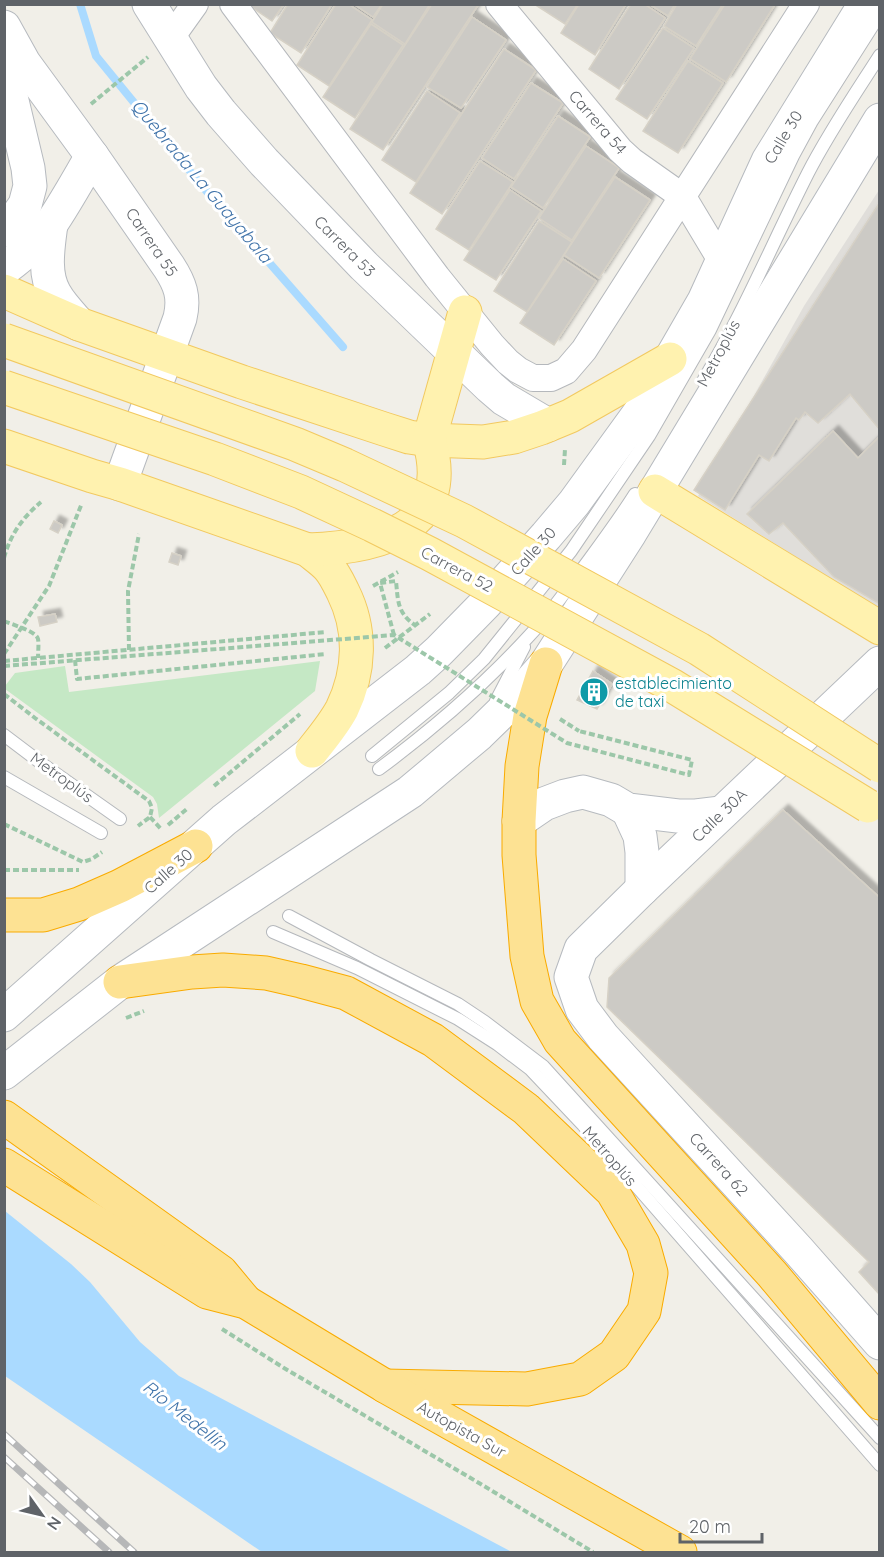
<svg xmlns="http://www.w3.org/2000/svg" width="884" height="1557" viewBox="0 0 884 1557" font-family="Quicksand,sans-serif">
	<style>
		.industrial { fill: #e0deda }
		.green { fill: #c5e8c5 }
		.water { fill: #aadaff }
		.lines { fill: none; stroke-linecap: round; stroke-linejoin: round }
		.stream { stroke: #aadaff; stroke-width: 8 }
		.building { fill: #cccac5; stroke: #d6d1c6; stroke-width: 1.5; filter: url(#shadow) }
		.lane-casing { stroke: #b5b8bc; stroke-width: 14 }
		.street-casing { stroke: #b5b8bc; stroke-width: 28 }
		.secondary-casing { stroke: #b6babf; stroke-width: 35 }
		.primary-casing { stroke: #f2c960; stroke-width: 35 }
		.highway-casing { stroke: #f9ab00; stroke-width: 35 }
		.path { stroke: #9cc7a9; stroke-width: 4; stroke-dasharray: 6 3; stroke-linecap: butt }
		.lane { stroke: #fff; stroke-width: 12 }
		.street { stroke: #fff; stroke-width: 26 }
		.secondary { stroke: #fff; stroke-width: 33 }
		.primary { stroke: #fff2af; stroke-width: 33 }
		.highway { stroke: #fde293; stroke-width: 33 }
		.rail-casing { stroke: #b6b7b8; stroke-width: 7 }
		.rail { stroke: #fff; stroke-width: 4.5; stroke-dasharray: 14; stroke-linecap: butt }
		.primary-bridge-casing { stroke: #f2c960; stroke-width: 35; stroke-linecap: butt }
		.path-bridge { stroke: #9cc7a9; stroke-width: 4; stroke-dasharray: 6 3; stroke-linecap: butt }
		.primary-bridge { stroke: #fff2af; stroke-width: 33 }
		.labels { text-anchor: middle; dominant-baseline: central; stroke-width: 6; stroke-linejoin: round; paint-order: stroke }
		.street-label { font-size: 16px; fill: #5f6368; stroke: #fff }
		.culture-label { font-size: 16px; fill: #0d838f; stroke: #fff; text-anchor: start }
		.water-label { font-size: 18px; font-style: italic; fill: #4174aa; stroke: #fff }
	</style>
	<defs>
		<filter id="shadow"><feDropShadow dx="5.5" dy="-5.5" stdDeviation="1.5" flood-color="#0004"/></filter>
	</defs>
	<rect width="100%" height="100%" fill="#f1efe8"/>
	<polygon class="industrial" points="879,190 879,607 865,600 698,496 804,306"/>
	<polygon class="green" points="320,661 315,691 159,818 157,804 153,797 5,689 5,686 15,673 65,666 69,692"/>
	<polygon class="water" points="5,1211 71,1264 90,1282 140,1342 179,1376 512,1552 262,1552 5,1376"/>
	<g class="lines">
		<polyline class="stream" points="80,4 96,56 203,187 343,347"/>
	</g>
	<g class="building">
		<polygon points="247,4 284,4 272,21"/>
		<polygon points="288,4 332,4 301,53 270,33"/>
		<polygon points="336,4 348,4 372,20 329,86 297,65"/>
		<polygon points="354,4 382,4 373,17"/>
		<polygon points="383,4 430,4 405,44 372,22"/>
		<polygon points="432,4 478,5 383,150 350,129"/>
		<polygon points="534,4 578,4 565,24"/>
		<polygon points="579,4 626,4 595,55 561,33"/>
		<polygon points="631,4 644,4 665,18 619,89 589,69"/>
		<polygon points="649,4 675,4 668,16"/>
		<polygon points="677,4 723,4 696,46 664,26"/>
		<polygon points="725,4 771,4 774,6 726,82 690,59"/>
		<polygon points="472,17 506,40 461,108 427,87"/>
		<polygon points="371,24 403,45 355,118 323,97"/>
		<polygon points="663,28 694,48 647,119 616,99"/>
		<polygon points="504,49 536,70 442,214 410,193"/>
		<polygon points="688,61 723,83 678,153 643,131"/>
		<polygon points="531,83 563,103 514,179 482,158"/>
		<polygon points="427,91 460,113 416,182 382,160"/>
		<polygon points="558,116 590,137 543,208 511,187"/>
		<polygon points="586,146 619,168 572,240 539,218"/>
		<polygon points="480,161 513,182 469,250 436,229"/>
		<polygon points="615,177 650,200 599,278 564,255"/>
		<polygon points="510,190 541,211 496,280 464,260"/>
		<polygon points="880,202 880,430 850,394 818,423 805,412 799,420 796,418 769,461 759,455 725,510 694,490"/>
		<polygon points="539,221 572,242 527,312 494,291"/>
		<polygon points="563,259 596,281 554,345 520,323"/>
		<polygon points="833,431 858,458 880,436 880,604 834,577 783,523 769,534 747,514"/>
		<polygon points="54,521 62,525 58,533 50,529"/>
		<polygon points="172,553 181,556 178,565 169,562"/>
		<polygon points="55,614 57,622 40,626 38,617"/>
		<polygon points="593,671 612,684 597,709 577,700"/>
		<polygon points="783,810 880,898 880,1295 859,1272 869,1262 607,1007 609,978"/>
	</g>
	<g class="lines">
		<g class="lane-casing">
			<g id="lane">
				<path d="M703,381C743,314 773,242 808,173C829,132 855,94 880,55"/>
				<polyline points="496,701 524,647"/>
				<polyline points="4,735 45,766 120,819"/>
				<polyline points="372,756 449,693 484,659 571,551 649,436 710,330 793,156 812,121 880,14"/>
				<path d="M379,769C433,729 484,685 529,636C548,616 564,594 580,572C599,546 618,521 635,494"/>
				<polyline points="4,777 101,833"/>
				<polyline points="289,916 371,960 458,1004 485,1022 543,1066 880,1438"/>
				<polyline points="273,932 357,968 458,1019 497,1044 530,1069 583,1125 880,1465"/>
			</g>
		</g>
		<g class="street-casing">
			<g id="street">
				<polyline points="233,4 437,277 492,345 508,362 518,370 533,378 551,378 566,371 584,350 806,4"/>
				<polyline points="499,4 620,150 632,161 683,197 722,262"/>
				<polyline points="170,39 195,4"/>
			</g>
		</g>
		<g class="secondary-casing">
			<g id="secondary">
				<polyline points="149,4 201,87 221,113 264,162 364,266 490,387 504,399 548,425"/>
				<path d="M4,27L24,63L92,156L169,267C180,284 185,297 180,318L120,484"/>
				<polyline points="4,67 28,168 30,186 25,205 12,223 4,230"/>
				<path d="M51,224C48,247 43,274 55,294C61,305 71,315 79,324"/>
				<path d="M4,269C22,256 39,242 51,224C66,202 79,178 92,156"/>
				<polyline points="880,663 642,889 581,949 571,977 582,1009 603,1037 798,1250 880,1343"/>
				<polyline points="628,810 640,836 642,852 642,889"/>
				<polyline points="519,821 544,804 565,796 583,792 611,800 628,810 678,816 696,816 721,813"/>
				<polyline points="4,1015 224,820 418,670 439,651 485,604 546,536 574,503 640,412 704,301 768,161 865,4"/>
				<polyline points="4,1073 120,982 410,792 479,734 517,697 546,664 630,533 880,120"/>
			</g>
		</g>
		<g class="primary-casing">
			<g id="primary">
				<polyline points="4,291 79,324 242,382 384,429 409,437 429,440 483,442 514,437 541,428 570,416 670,359"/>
				<path d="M4,446L92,476L120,484L308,550C315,556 323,561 329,568C335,575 339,584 343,592C362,630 360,672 342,709C334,724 323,737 312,751"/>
				<polyline points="655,491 880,628"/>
				<path d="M308,550C379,547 455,530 429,440L465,312"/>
			</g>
		</g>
		<g class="highway-casing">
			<g id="highway">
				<polyline points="546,664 530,716 522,766 519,821 519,855 527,956 537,1001 560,1041 772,1274 880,1403"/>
				<polyline points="4,915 43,915 79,904 120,886 196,846"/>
				<polyline points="120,982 192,972 223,970 266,973 301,981 346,993 433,1040 526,1109 612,1191 643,1244 651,1273 644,1311 614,1355 580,1379 527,1389 385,1386"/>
				<polyline points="4,1117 221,1272 246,1302"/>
				<polyline points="4,1165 207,1292 246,1302 385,1386 680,1552"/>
			</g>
		</g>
		<g class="path">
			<polyline points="91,104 148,57"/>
			<polyline points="564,465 565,449"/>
			<path d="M4,558C10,535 23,517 41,502"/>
			<polyline points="373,586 398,572"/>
			<path d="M4,621C13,625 36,631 38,639C39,644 38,653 38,658"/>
			<path d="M394,635L380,583L396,581C398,600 397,613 415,625"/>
			<polyline points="385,648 430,614"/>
			<polyline points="129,650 128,591 139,534"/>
			<polyline points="4,654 49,586 82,503"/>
			<polyline points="75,660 77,679 326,654"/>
			<polyline points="4,661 326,632"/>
			<polyline points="4,694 35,718 149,801 152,808 150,817 138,826"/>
			<polyline points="560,719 579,731"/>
			<polyline points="214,786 300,714"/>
			<polyline points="150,817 162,830"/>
			<polyline points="4,824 83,862 92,859 102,852"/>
			<polyline points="168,825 188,808"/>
			<polyline points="4,870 79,870"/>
			<polyline points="126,1018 144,1011"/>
			<polyline points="222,1329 284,1368 479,1483 593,1552"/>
		</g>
		<use href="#lane" class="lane"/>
		<use href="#street" class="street"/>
		<use href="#secondary" class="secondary"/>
		<use href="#primary" class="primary"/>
		<use href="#highway" class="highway"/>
		<g class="rail-casing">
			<g id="rail">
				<polyline points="4,1434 134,1552"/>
				<polyline points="4,1457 109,1552"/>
			</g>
		</g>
		<use href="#rail" class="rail"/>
		<g class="primary-bridge-casing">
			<g id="primary-bridge">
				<polyline points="4,340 295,444 345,465 464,521 699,649 880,766"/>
				<polyline points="4,387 215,459 301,492 372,525 430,554 673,686 868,806"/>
			</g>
		</g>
		<polyline class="path-bridge" points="4,666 394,635 567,743 689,775 692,760 579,731"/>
		<use href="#primary-bridge" class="primary-bridge"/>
	</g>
	<defs>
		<g id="building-disc" transform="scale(1.5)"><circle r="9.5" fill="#0f9aa8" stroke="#fff"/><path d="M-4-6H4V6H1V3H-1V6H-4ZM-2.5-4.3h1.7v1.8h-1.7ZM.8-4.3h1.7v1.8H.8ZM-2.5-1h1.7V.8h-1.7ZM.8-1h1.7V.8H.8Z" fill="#fff"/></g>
	</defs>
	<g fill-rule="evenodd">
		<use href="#building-disc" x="594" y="692"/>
	</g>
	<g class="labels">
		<g class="street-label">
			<text transform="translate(598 122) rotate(49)">Carrera 54</text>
			<text transform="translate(783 137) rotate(-59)">Calle 30</text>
			<text transform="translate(152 242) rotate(56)">Carrera 55</text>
			<text transform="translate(345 246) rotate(45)">Carrera 53</text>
			<text transform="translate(718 353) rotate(-62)">Metroplús</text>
			<text transform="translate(533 551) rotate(-48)">Calle 30</text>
			<text transform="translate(457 569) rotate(28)">Carrera 52</text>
			<text transform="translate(62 777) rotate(36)">Metroplús</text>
			<text transform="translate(719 815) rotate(-44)">Calle 30A</text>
			<text transform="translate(168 871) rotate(-42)">Calle 30</text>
			<text transform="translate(610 1156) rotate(49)">Metroplús</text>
			<text transform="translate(719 1164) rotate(48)">Carrera 62</text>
			<text transform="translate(462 1429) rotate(29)">Autopista Sur</text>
		</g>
		<g class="culture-label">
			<text x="615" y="683">establecimiento<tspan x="615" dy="18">de taxi</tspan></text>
		</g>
		<g class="water-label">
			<text transform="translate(202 181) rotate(50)">Quebrada La Guayabala</text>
			<text transform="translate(185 1415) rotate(38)">Río Medellín</text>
		</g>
	</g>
	<rect width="884" height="1557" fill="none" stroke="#5f6368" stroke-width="12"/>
	<g transform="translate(42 1515) rotate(124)" stroke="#ffffff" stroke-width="4.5" paint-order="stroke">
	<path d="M0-4.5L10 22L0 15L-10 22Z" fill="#5f6368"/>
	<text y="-9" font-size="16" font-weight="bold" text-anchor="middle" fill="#5f6368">N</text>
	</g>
	<path d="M680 1533v9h82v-9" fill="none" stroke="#5f6368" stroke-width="3"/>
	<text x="689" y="1533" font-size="18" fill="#5f6368" stroke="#ffffff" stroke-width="4.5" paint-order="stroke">20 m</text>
</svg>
